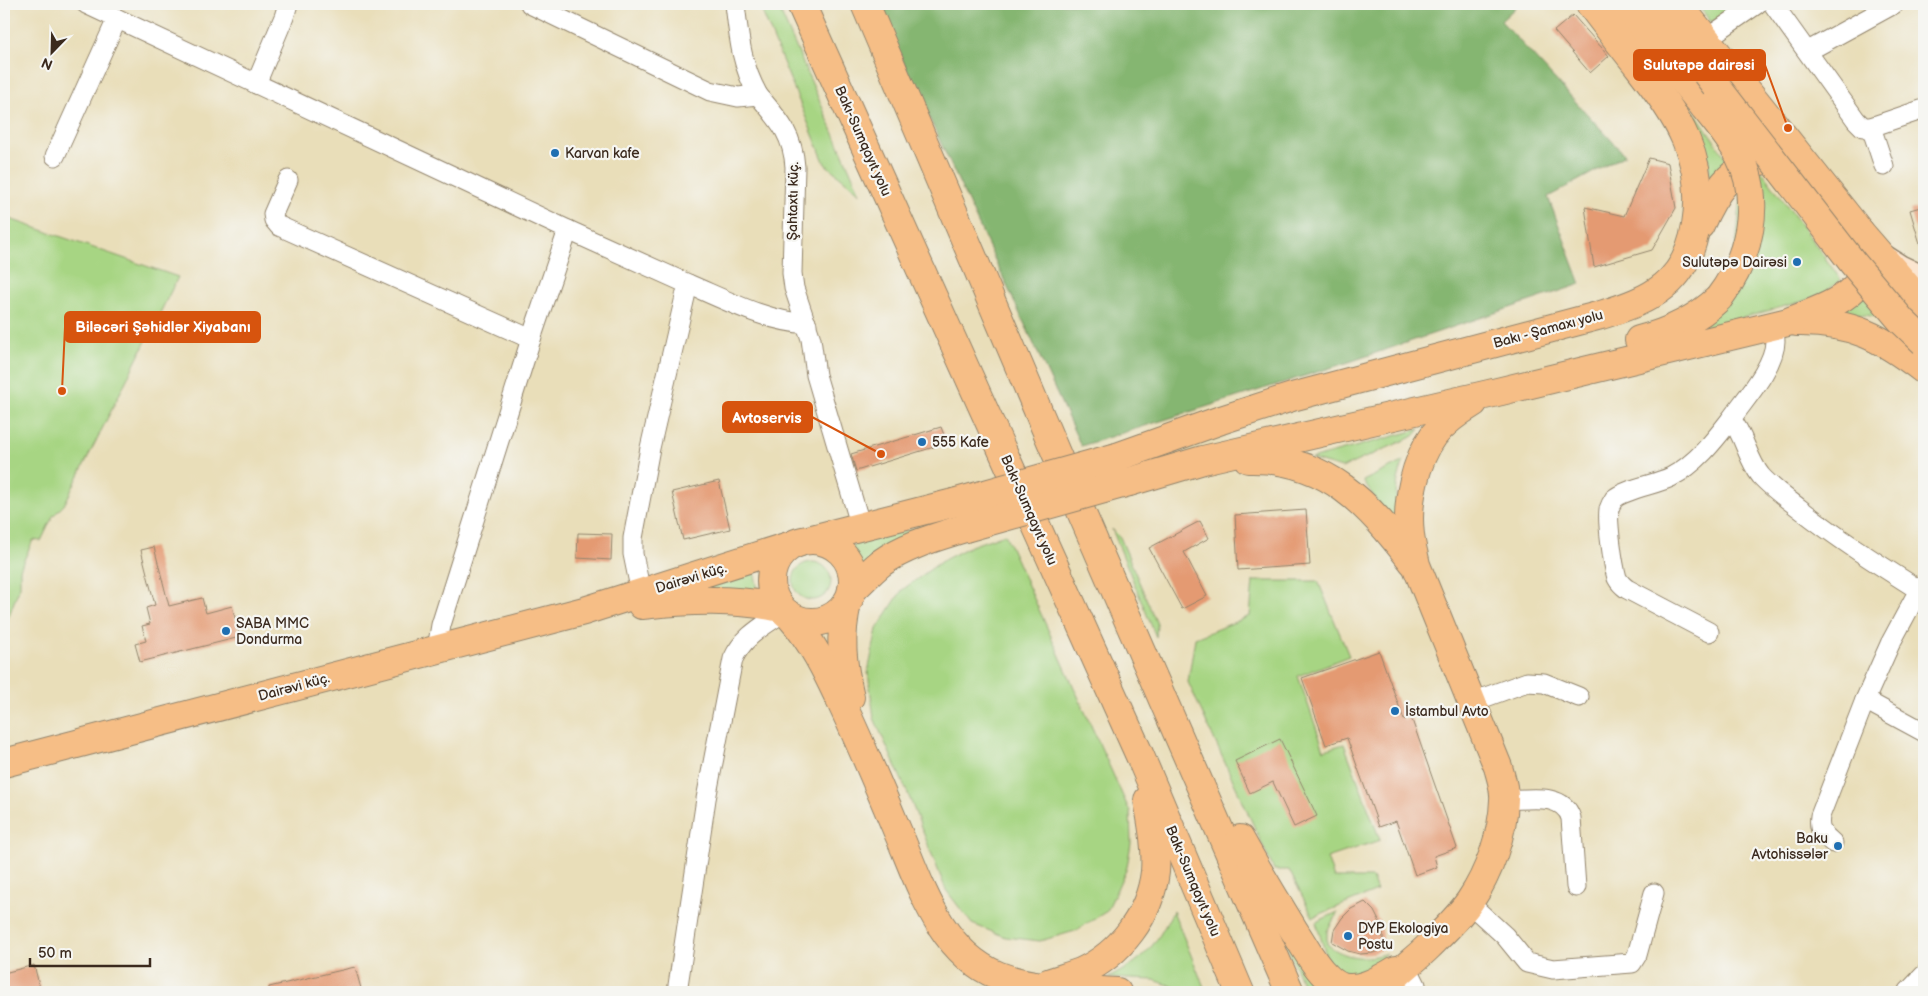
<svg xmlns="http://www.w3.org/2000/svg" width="1928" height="996" viewBox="0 0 1928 996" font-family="'Balsamiq Sans',sans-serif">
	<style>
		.green { fill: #a7d583; stroke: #718050 }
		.forest { fill: #85b671; stroke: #607048 }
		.building { fill: #e49a72 }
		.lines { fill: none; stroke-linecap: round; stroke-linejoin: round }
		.street-casing { stroke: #92846c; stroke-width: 21 }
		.secondary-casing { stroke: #92846c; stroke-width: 29 }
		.primary-casing { stroke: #92846c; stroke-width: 30 }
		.highway-casing { stroke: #92846c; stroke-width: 30 }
		.street { stroke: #fff; stroke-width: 19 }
		.secondary { stroke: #fbe5cf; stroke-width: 26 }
		.primary { stroke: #f6be86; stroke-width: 28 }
		.highway { stroke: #f6be86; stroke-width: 28 }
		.highway-bridge-casing { stroke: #92846c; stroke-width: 30; stroke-linecap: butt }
		.highway-bridge { stroke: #f6be86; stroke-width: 28 }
		.poi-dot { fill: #1f6fb2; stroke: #f6f6f2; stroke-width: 2 }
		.labels { text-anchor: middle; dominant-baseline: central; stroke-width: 4.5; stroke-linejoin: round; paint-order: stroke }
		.street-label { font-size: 14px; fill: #3b2a1e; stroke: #f6f6f2 }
		.poi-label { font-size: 14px; fill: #3b2a1e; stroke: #f6f6f2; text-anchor: start }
		.leader { fill: none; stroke: #d7540e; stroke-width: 2 }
		.callout-dot { fill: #d7540e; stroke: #f6f6f2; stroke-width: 2 }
		.callout { fill: #d7540e; stroke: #d7540e; stroke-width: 2 }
		.callout-label { font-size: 15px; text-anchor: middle; font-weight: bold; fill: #fff }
	</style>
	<rect width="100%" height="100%" fill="#f6f6f2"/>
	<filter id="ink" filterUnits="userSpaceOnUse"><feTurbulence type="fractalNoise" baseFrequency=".02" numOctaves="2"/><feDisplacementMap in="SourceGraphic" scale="10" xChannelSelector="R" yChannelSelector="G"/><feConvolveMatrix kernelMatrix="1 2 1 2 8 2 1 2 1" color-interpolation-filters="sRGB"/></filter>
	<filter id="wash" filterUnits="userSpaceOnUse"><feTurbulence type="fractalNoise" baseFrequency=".0096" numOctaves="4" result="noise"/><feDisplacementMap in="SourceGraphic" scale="20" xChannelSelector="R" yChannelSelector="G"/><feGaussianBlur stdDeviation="1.12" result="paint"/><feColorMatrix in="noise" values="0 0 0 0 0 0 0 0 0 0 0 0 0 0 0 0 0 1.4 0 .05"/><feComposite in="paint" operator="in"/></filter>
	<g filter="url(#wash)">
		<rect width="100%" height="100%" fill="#e9deb9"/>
		<g class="green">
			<polygon points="759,4 777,4 860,193 825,164"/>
			<polygon points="1697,4 1742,4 1711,22"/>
			<path d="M1694,111L1730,164L1710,184C1709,154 1705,139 1694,111Z"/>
			<polygon points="1746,149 1841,280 1825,292 1807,300 1691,332 1730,298"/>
			<polygon points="4,217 178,277 64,505 53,516 41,541 33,540 20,569 20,586 4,629"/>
			<polygon points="1867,290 1888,318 1837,312"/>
			<polygon points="1420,429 1414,436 1342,468 1311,459"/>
			<path d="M1404,461C1392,491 1396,505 1401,536L1363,481Z"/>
			<polygon points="932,524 904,536 859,573 852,545"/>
			<polygon points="1112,529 1120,537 1157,624 1156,637"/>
			<polygon points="1005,534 1130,812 1131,843 1127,867 1107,911 1075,931 1040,941 1006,937 972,924 946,890 908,794 874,718 868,672 877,629 902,590 942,561 971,546"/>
			<circle cx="812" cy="581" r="19"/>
			<polygon points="754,571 759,595 656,596"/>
			<polygon points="1253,581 1318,581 1349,656 1298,676 1324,750 1344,744 1380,840 1327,858 1334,878 1372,878 1377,891 1313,917 1289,870 1274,870 1188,682 1195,638 1250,616"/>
			<polygon points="1265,897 1329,992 1306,992"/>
			<path d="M1173,911L1206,992H1189L1154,980L1108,978C1144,960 1155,947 1173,911Z"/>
			<path d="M1338,912L1327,931V944C1345,959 1366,960 1387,953L1361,977H1347L1329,965L1316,922Z"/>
		</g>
		<polygon class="forest" points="878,4 1519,4 1501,21 1625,155 1548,197 1581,284 1349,362 1081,446 890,33"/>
		<g id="blocks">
			<g class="building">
				<polygon points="1573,15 1609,56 1590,73 1554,31"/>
				<polygon points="1649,158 1668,163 1676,208 1652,250 1594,267 1585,207 1624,216"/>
				<polygon points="1924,206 1924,246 1921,247 1910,210"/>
				<polygon points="941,427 947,443 856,471 851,454"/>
				<polygon points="719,481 730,529 683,540 672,492"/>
				<polygon points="1306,510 1310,565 1238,570 1235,515"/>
				<polygon points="1200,521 1209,538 1184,552 1207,596 1182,609 1149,548"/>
				<polygon points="578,533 612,534 611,560 577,558"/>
				<polygon points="154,547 169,606 202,598 206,613 232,606 240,637 140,662 135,644 146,641 142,626 150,624 146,608 155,605 141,550"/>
				<polygon points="1379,651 1404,720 1411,717 1457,848 1434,856 1437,867 1415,875 1396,821 1379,827 1347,738 1326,745 1302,678"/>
				<polygon points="1280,739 1317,816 1294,827 1273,782 1250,793 1235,761"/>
				<polygon points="1365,902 1374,911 1380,923 1383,934 1383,949 1373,953 1360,954 1348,951 1332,942 1334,930 1342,918 1351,909"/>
				<polygon points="34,965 41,992 4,992 4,973"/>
				<polygon points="355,967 362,992 269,992 269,987"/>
			</g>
		</g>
	</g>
	<g filter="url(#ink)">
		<use href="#blocks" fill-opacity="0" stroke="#92846c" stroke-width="1"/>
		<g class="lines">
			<g class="street-casing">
				<g id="street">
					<polyline points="86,4 568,230 688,284 650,448 633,538 633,554 641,593"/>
					<path d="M530,4L710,91L738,97L758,95C778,119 793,134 795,167L792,273L794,288L811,339L816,375L861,527"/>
					<path d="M735,4C739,38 741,64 758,95"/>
					<polyline points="1773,4 1856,120 1863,127 1871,127 1924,109"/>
					<polyline points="1706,39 1757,4"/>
					<polyline points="1808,51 1894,4"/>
					<polyline points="256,84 284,17 288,4"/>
					<polyline points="1871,127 1884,166"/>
					<polyline points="55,156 117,19"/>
					<polyline points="288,180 273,214 274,220 279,226 531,339"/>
					<path d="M688,284C726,300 765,321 807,324"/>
					<path d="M1772,326C1773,331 1775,336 1775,341C1775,366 1745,399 1731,419C1745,436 1747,459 1761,476C1772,488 1786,498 1799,508C1837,538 1878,564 1919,590L1890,644L1865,700L1924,732"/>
					<path d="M1709,632L1627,589C1623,586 1619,582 1617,578C1613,564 1607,522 1609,509C1610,506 1612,502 1614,499C1623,490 1657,484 1671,477C1696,464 1714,441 1731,419"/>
					<polyline points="437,649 441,625 531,339 568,230"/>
					<polyline points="1472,702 1527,682 1544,683 1579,697"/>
					<path d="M1504,800C1526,800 1563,791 1571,818L1576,887"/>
					<path d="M1833,843C1822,833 1818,831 1820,816L1865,700"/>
					<polyline points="1469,903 1505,936 1527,963 1553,969 1632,963 1637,955 1654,893"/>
					<polyline points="1406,965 1416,985 1417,992"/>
					<path d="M677,992L706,799L733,659C744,635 764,626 785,611"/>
					<polyline points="1908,992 1924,975"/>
				</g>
			</g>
			<g class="secondary-casing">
				<polyline id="secondary" points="1885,259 1899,268 1924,280"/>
			</g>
			<g class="primary-casing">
				<g id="primary">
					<path d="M642,605C689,600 735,598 781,608"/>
					<polyline points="4,763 584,611 798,543"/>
				</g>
			</g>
			<g class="highway-casing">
				<g id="highway">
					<polyline points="801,4 1140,756 1240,992"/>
					<polyline points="865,4 1079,507 1290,992"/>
					<polyline points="1622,4 1705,108"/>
					<polyline points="1649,4 1706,73"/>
					<polyline points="1678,4 1860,232 1924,306"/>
					<path d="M1700,225C1713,195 1731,165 1765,160"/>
					<path d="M1797,322C1852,321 1882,338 1924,370"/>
					<path d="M1639,340C1670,332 1696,320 1719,298"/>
					<path d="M1117,457L1221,420L1292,397L1601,315C1653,299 1687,283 1696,225C1707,159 1677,116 1639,67C1622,46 1606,25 1590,4"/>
					<path d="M1248,459C1327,457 1368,504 1413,562"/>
					<path d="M1129,482L1203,460L1489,394L1788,322C1831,305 1885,290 1860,232"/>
					<polyline points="808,540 957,502"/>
					<circle cx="812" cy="581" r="41"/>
					<path d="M852,590C862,581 871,571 881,563C906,545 937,537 965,528"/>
					<path d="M847,603C839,638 842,663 850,697"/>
					<path d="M789,615C812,641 826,670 841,702C861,744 879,787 897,830C920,883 939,951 997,975C1030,989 1081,989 1117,992"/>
					<path d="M1240,839C1258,871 1276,901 1295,932C1305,947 1313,964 1326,976C1331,981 1336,985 1342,987C1361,992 1380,979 1396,970"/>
					<path d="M1048,983C1059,979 1070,976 1081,972C1120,954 1150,915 1155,872C1157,848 1152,823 1148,800"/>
					<path d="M1381,992C1394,974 1413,962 1428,947C1442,933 1458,918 1470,901C1489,873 1503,834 1504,800C1505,789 1501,778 1498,767L1416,565C1414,555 1411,545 1410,535C1406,503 1415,461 1434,435C1445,421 1458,412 1473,403"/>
				</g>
			</g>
			<use href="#street" class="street"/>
			<use href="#secondary" class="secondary"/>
			<use href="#primary" class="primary"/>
			<use href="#highway" class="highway"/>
			<g class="highway-bridge-casing">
				<g id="highway-bridge">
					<polyline points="1706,73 1853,263 1901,320 1924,342"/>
					<path d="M1705,108C1717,123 1730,138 1739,155C1763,201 1749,259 1719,298"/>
					<polyline points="957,502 1117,457"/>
					<polyline points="965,528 1129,482"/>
				</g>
			</g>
			<use href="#highway-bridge" class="highway-bridge"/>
		</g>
	</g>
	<g class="poi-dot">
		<circle cx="555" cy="153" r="5"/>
		<circle cx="1797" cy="262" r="5"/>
		<circle cx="922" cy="442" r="5"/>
		<circle cx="226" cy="631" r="5"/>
		<circle cx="1395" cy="711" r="5"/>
		<circle cx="1838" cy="846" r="5"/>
		<circle cx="1348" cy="936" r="5"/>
	</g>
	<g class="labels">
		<g class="street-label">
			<text transform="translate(863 141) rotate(66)">Bakı-Sumqayıt yolu</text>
			<text transform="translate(793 201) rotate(-89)">Şahtaxtı küç.</text>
			<text transform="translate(1548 329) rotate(-15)">Bakı - Şamaxı yolu</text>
			<text transform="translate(1029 510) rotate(66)">Bakı-Sumqayıt yolu</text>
			<text transform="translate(691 578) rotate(-17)">Dairəvi küç.</text>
			<text transform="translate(294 687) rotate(-15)">Dairəvi küç.</text>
			<text transform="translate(1193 881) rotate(67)">Bakı-Sumqayıt yolu</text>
		</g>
		<g class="poi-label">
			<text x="565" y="153">Karvan kafe</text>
			<text x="1787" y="262" text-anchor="end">Sulutəpə Dairəsi</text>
			<text x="932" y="442">555 Kafe</text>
			<text x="236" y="623">SABA MMC<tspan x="236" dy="16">Dondurma</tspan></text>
			<text x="1405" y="711">İstambul Avto</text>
			<text x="1828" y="838" text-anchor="end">Baku<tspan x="1828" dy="16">Avtohissələr</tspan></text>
			<text x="1358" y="928">DYP Ekologiya<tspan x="1358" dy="16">Postu</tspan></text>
		</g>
	</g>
	<path class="leader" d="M1788 128L1765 65M62 391L65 327M881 454L812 417"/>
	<g class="callout-dot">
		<circle cx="1788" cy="128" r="5"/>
		<circle cx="62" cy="391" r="5"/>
		<circle cx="881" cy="454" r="5"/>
	</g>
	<g class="callout">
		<rect x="1634" y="50" width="131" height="30" rx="5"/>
		<rect x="65" y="312" width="195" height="30" rx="5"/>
		<rect x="723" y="402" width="89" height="30" rx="5"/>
	</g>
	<g class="callout-label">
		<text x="1699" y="70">Sulutəpə dairəsi</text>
		<text x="163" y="332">Biləcəri Şəhidlər Xiyabanı</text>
		<text x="767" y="423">Avtoservis</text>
	</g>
	<rect width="1928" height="996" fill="none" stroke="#f6f6f2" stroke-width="20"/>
	<g transform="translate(52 52) rotate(203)" stroke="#f6f6f2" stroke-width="4" paint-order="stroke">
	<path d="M0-4L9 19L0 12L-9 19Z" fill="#3b2a1e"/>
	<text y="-8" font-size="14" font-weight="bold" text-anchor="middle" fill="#3b2a1e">N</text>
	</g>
	<path d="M30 958v8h120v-8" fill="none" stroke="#3b2a1e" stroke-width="2.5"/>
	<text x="38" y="958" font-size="15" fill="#3b2a1e" stroke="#f6f6f2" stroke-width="4" paint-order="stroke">50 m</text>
</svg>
